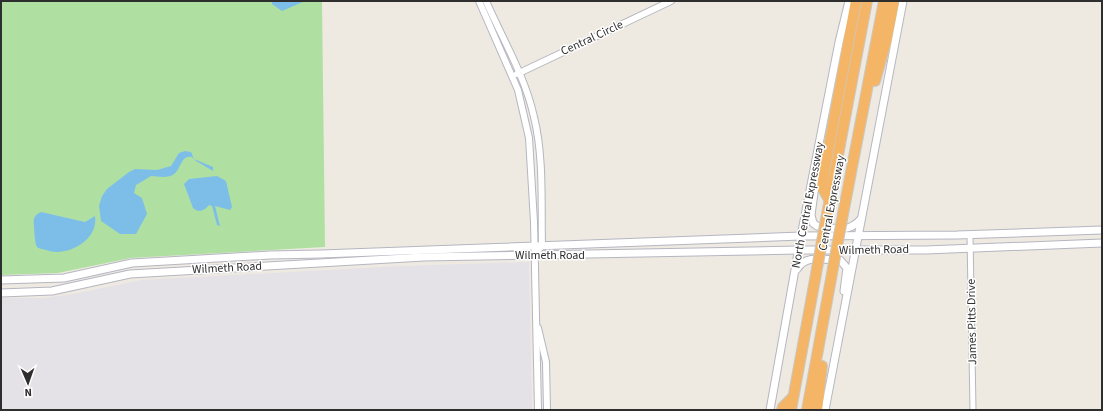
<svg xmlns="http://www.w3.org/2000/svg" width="1103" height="411" viewBox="0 0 1103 411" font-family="'Source Sans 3',sans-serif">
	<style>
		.industrial { fill: #e4e1e7 }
		.green { fill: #afe0a2 }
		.water { fill: #7dbee8 }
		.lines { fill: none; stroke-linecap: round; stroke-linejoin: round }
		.minor-casing { stroke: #b5b6c0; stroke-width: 7 }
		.tertiary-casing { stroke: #b5b6c0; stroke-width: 8 }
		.secondary-casing { stroke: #b5b6c0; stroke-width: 9 }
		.motorway-casing { stroke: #c9c9c9; stroke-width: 12 }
		.minor { stroke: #fff; stroke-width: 5 }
		.tertiary { stroke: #fff; stroke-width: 6 }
		.secondary { stroke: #fff; stroke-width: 7 }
		.motorway { stroke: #f4b666; stroke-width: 10 }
		.motorway-bridge-casing { stroke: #c9c9c9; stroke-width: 12; stroke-linecap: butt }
		.motorway-bridge { stroke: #f4b666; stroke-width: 10 }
		.labels { text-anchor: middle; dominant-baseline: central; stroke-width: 3; stroke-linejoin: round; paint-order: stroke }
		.street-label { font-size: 12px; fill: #2e2e2e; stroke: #fff }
	</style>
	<rect width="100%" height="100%" fill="#eeeae2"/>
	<polygon class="industrial" points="529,262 532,410 1,410 1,298 42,298 74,294 141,280 400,266"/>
	<polygon class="green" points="1,1 322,1 325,247 131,258 58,273 1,275"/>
	<g class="water">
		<polygon points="272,1 305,1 282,11 272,4"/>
		<path d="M185,151L191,152L194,159L213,167V171L196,161L192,157C179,154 182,173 170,176C163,178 158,176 151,176L136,185L134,193L142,198L147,214L136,234H120L101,221L99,206L102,196L107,189L129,172L135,169L157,170L171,166L179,153Z"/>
		<path d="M217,176L226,181L232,207L230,210L215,206L220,226L217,225L212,206L209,205C204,211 199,213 193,208L184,184L189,179Z"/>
		<path d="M41,212L85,222L95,216C99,240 67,258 46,250C43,249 40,249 37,247C35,245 34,230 34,226C33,219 34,215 41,212Z"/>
	</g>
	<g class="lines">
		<g class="minor-casing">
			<polyline id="minor" points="970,235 973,410"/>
		</g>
		<g class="tertiary-casing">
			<g id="tertiary">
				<polyline points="479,1 518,90 529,138 534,222 538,410"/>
				<path d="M486,1C503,40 525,76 534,117C544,157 541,204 542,246L539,249"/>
				<polyline points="517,74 671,1"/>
				<polyline points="538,328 546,362 547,410"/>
			</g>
		</g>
		<g class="secondary-casing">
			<g id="secondary">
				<path d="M817,171L811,215L813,223L817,226C834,228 848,234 861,219"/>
				<path d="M797,269C806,254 825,260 840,260L847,268L844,291"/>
				<polyline points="1,280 64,278 132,263 270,255 321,254 801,236 957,235 1102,230"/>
				<polyline points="1,293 52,291 130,274 424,257 798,250 926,250 1102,243"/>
				<polyline points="770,410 801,236 839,42 849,1"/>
				<polyline points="825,410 903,1"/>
			</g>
		</g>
		<g class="motorway-casing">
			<g id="motorway">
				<polyline points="875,81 886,42 894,1"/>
				<polyline points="830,201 822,187 825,167 856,1"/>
				<polyline points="827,214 867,1"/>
				<polyline points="843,214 884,1"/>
				<polyline points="782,410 783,407 793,397"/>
				<polyline points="791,410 816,274"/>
				<polyline points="807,410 833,268"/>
				<polyline points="817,410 822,366"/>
			</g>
		</g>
		<use href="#minor" class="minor"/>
		<use href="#tertiary" class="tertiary"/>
		<use href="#secondary" class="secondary"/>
		<use href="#motorway" class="motorway"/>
		<g class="motorway-bridge-casing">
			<g id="motorway-bridge">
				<polyline points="833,268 843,214"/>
				<polyline points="816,274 827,214"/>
			</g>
		</g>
		<use href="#motorway-bridge" class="motorway-bridge"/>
	</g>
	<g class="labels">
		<g class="street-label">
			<text transform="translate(592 38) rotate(-25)">Central Circle</text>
			<text transform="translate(832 203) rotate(-79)">Central Expressway</text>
			<text transform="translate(808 205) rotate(-79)">North Central Expressway</text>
			<text transform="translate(874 250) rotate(-1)">Wilmeth Road</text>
			<text x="550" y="255">Wilmeth Road</text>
			<text transform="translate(227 268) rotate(-3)">Wilmeth Road</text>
			<text transform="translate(972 322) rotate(-91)">James Pitts Drive</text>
		</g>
	</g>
	<rect width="1103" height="411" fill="none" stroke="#2e2e2e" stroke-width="4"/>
	<g transform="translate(28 383) rotate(178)" stroke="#ffffff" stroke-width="3" paint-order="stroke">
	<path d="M0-3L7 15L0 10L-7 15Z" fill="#2e2e2e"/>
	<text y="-6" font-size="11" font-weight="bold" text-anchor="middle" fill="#2e2e2e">N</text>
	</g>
</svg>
